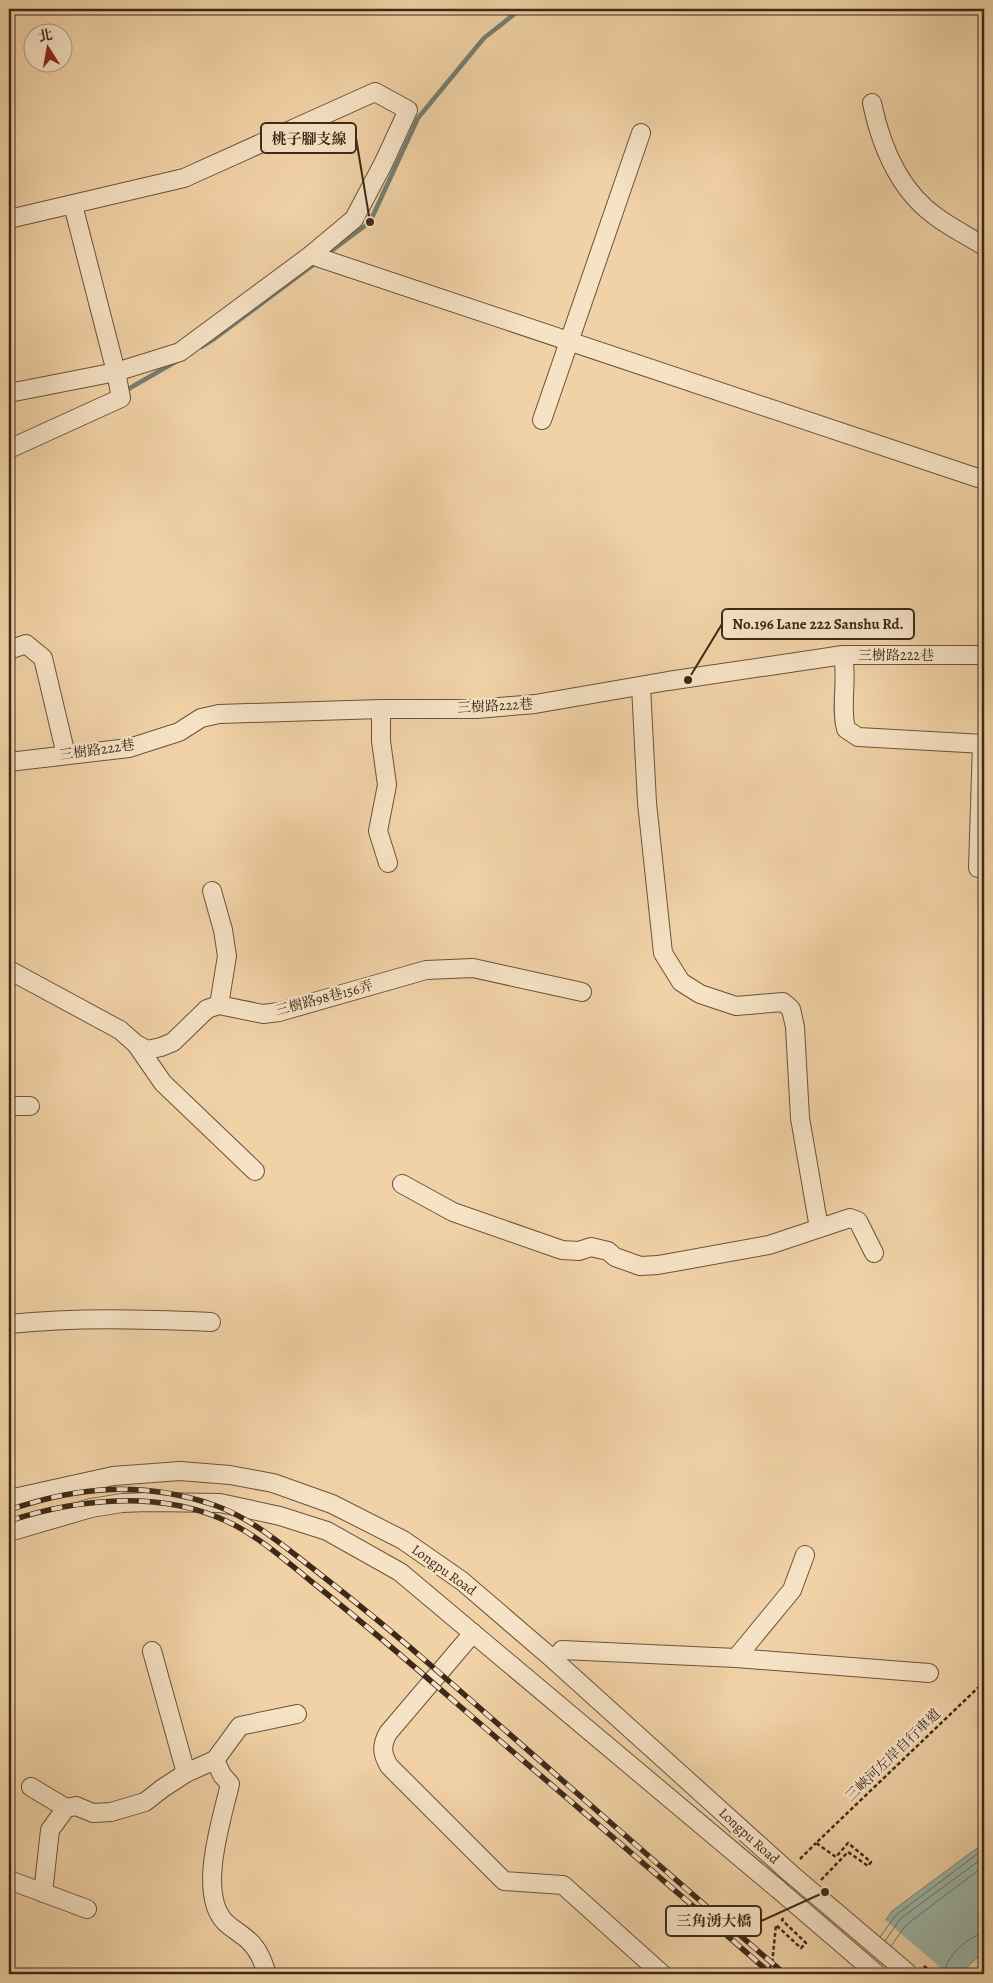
<svg xmlns="http://www.w3.org/2000/svg" width="993" height="1983" viewBox="0 0 993 1983" font-family="Alegreya,'Noto Serif TC',serif">
	<style>
		.water { fill: #9bb7a9; stroke: #757e6f }
		.pier { fill: #f1d2a6 }
		.lines { fill: none; stroke-linecap: round; stroke-linejoin: round }
		.shore { stroke: #6c7061; stroke-width: 1 }
		.stream { stroke: #757e6f; stroke-width: 4.5 }
		.minor-casing { stroke: #6a533c; stroke-width: 20 }
		.path { stroke: #3d2919; stroke-width: 2.5; stroke-dasharray: 4 2.5; stroke-linecap: butt }
		.minor { stroke: #f6e2c5; stroke-width: 18 }
		.rail-casing { stroke: #3d2919; stroke-width: 5.5 }
		.rail { stroke: #f6e2c5; stroke-width: 4; stroke-dasharray: 11; stroke-linecap: butt }
		.minor-bridge-casing { stroke: #6a533c; stroke-width: 20; stroke-linecap: butt }
		.path-bridge { stroke: #3d2919; stroke-width: 2.5; stroke-dasharray: 4 2.5; stroke-linecap: butt }
		.minor-bridge { stroke: #f6e2c5; stroke-width: 18 }
		.labels { text-anchor: middle; dominant-baseline: central; stroke-width: 4.5; stroke-linejoin: round; paint-order: stroke }
		.street-label { font-size: 14px; fill: #3d2919; stroke: #f6e2c5 }
		.leader { fill: none; stroke: #3d2919; stroke-width: 2 }
		.callout-dot { fill: #3d2919; stroke: #f6e2c5; stroke-width: 2 }
		.callout { fill: #f6e2c5; stroke: #3d2919; stroke-width: 2 }
		.callout-label { font-size: 15px; text-anchor: middle; font-weight: bold; fill: #3d2919 }
	</style>
	<rect width="100%" height="100%" fill="#f1d2a6"/>
	<filter id="stains"><feTurbulence type="fractalNoise" baseFrequency=".004" numOctaves="4"/><feColorMatrix values="0 0 0 0 .2 0 0 0 0 .09 0 0 0 0 .02 0 0 0 .5 -.17"/></filter>
	<radialGradient id="worn" r=".72"><stop offset=".6" stop-color="#630" stop-opacity="0"/><stop offset="1" stop-color="#630" stop-opacity=".3"/></radialGradient>
	<polygon class="water" points="984,1843 984,1951 960,1974 848,1974 892,1911"/>
	<polygon class="pier" points="884,1919 948,1974 845,1974"/>
	<g class="lines">
		<g class="shore">
			<polyline points="880,1937 896,1915 984,1849"/>
			<polyline points="885,1941 900,1919 984,1857"/>
			<polyline points="891,1946 906,1925 984,1866"/>
			<path d="M944,1974C944,1959 969,1934 984,1934"/>
		</g>
		<g class="stream">
			<polyline points="326,255 370,222 418,118 484,38 521,9"/>
			<polyline points="201,347 214,339 317,262"/>
			<polyline points="123,392 177,361"/>
		</g>
		<g class="minor-casing">
			<g id="minor">
				<path d="M872,103C881,146 900,192 938,218C952,228 969,237 984,246"/>
				<polyline points="9,219 184,178 375,92 408,110 383,164 354,219 311,255 180,352 116,372 9,393"/>
				<polyline points="311,255 984,480"/>
				<polyline points="542,420 641,133"/>
				<polyline points="9,449 121,398 116,372 73,205"/>
				<polyline points="9,650 26,644 43,658 66,755"/>
				<path d="M843,655C848,680 840,706 846,729L858,737L984,744"/>
				<polyline points="641,686 647,803 663,953 681,982 700,994 736,1006 783,1002 791,1009 795,1027 800,1118 819,1228"/>
				<polyline points="381,709 381,741 387,785 378,831 388,863"/>
				<polyline points="9,762 129,748 179,732 201,718 219,714 381,709 477,709 535,704 668,681 843,655 984,655"/>
				<polyline points="978,868 982,744"/>
				<polyline points="212,891 223,930 227,956 219,1005"/>
				<polyline points="9,970 120,1030 136,1044 147,1050 161,1047 173,1042 207,1009 219,1005 263,1014 279,1012 426,970 473,968 582,992"/>
				<polyline points="136,1044 163,1083 255,1171"/>
				<polyline points="9,1106 30,1106"/>
				<polyline points="402,1184 453,1212 562,1250 579,1251 591,1247 608,1251 615,1257 640,1266 658,1265 769,1245 850,1218 858,1221 874,1253"/>
				<path d="M9,1324C76,1317 143,1319 211,1322"/>
				<polyline points="9,1499 113,1476 180,1471 230,1475 273,1483 332,1504 403,1540 462,1581 554,1660 790,1873"/>
				<polyline points="9,1532 91,1508 122,1503 148,1502 220,1503 280,1516 327,1531 400,1572 779,1890"/>
				<path d="M473,1633L388,1733C381,1746 382,1754 389,1766L504,1881L563,1885L662,1974"/>
				<polyline points="152,1651 186,1773"/>
				<polyline points="736,1658 792,1590 805,1555"/>
				<polyline points="554,1660 562,1650 736,1658 929,1673"/>
				<path d="M215,1760L222,1775L230,1784C222,1819 197,1893 225,1922C232,1929 242,1934 249,1941C259,1950 263,1962 267,1974"/>
				<polyline points="31,1787 66,1808"/>
				<polyline points="9,1880 87,1909"/>
				<polyline points="43,1893 50,1830 66,1808 76,1806 93,1813 111,1812 145,1802 163,1788 186,1773 215,1760 240,1726 297,1714"/>
			</g>
		</g>
		<g class="path">
			<polyline points="800,1859 816,1843"/>
			<polyline points="821,1880 848,1852 868,1866 871,1862 848,1843 836,1857 816,1843 984,1682"/>
			<polyline points="766,1974 772,1964 776,1925 801,1948 806,1943 782,1920 785,1916"/>
		</g>
		<use href="#minor" class="minor"/>
		<g class="rail-casing">
			<g id="rail">
				<path d="M9,1510C79,1486 143,1481 214,1505C251,1518 281,1544 311,1567C356,1602 400,1638 443,1676C557,1775 670,1876 785,1974"/>
				<path d="M9,1521C76,1499 157,1490 224,1520C256,1534 285,1560 312,1582C361,1621 408,1661 455,1702C560,1793 667,1882 771,1974"/>
			</g>
		</g>
		<use href="#rail" class="rail"/>
		<g class="minor-bridge-casing">
			<g id="minor-bridge">
				<polyline points="790,1873 909,1974"/>
				<polyline points="779,1890 877,1974"/>
			</g>
		</g>
		<polyline class="path-bridge" points="924,1966 934,1974"/>
		<use href="#minor-bridge" class="minor-bridge"/>
	</g>
	<g class="labels">
		<g class="street-label">
			<text x="896" y="655">三樹路222巷</text>
			<text transform="translate(495 706) rotate(-3)">三樹路222巷</text>
			<text transform="translate(97 750) rotate(-8)">三樹路222巷</text>
			<text transform="translate(324 998) rotate(-15)">三樹路98巷156弄</text>
			<text transform="translate(444 1570) rotate(36)">Longpu Road</text>
			<text transform="translate(893 1755) rotate(-44)">三峽河左岸自行車道</text>
			<text transform="translate(749 1836) rotate(42)">Longpu Road</text>
		</g>
	</g>
	<path class="leader" d="M370 222L356 138M688 680L722 624M825 1892L761 1921"/>
	<g class="callout-dot">
		<circle cx="370" cy="222" r="5"/>
		<circle cx="688" cy="680" r="5"/>
		<circle cx="825" cy="1892" r="5"/>
	</g>
	<g class="callout">
		<rect x="261" y="123" width="95" height="30" rx="5"/>
		<rect x="722" y="609" width="192" height="30" rx="5"/>
		<rect x="666" y="1906" width="95" height="30" rx="5"/>
	</g>
	<g class="callout-label">
		<text x="309" y="144">桃子腳支線</text>
		<text x="818" y="629">No.196 Lane 222 Sanshu Rd.</text>
		<text x="714" y="1926">三角湧大橋</text>
	</g>
	<rect width="993" height="1983" fill="none" stroke="#f1d2a6" stroke-width="30"/>
	<rect x="10" y="10" width="973" height="1963" fill="none" stroke="#3d2919" stroke-width="2.5"/>
	<rect x="15" y="15" width="963" height="1953" fill="none" stroke="#3d2919"/>
	<g transform="translate(48 48) rotate(349)"><circle r="24" fill="#f6e2c5" stroke="#ac9880"/>
	<path d="M0-4L9 19L0 12L-9 19Z" fill="#8f2418"/>
	<text y="-8" font-size="14" font-weight="bold" text-anchor="middle" fill="#3d2919">北</text>
	</g>
	<rect width="100%" height="100%" filter="url(#stains)"/>
	<rect width="100%" height="100%" fill="url(#worn)"/>
</svg>
